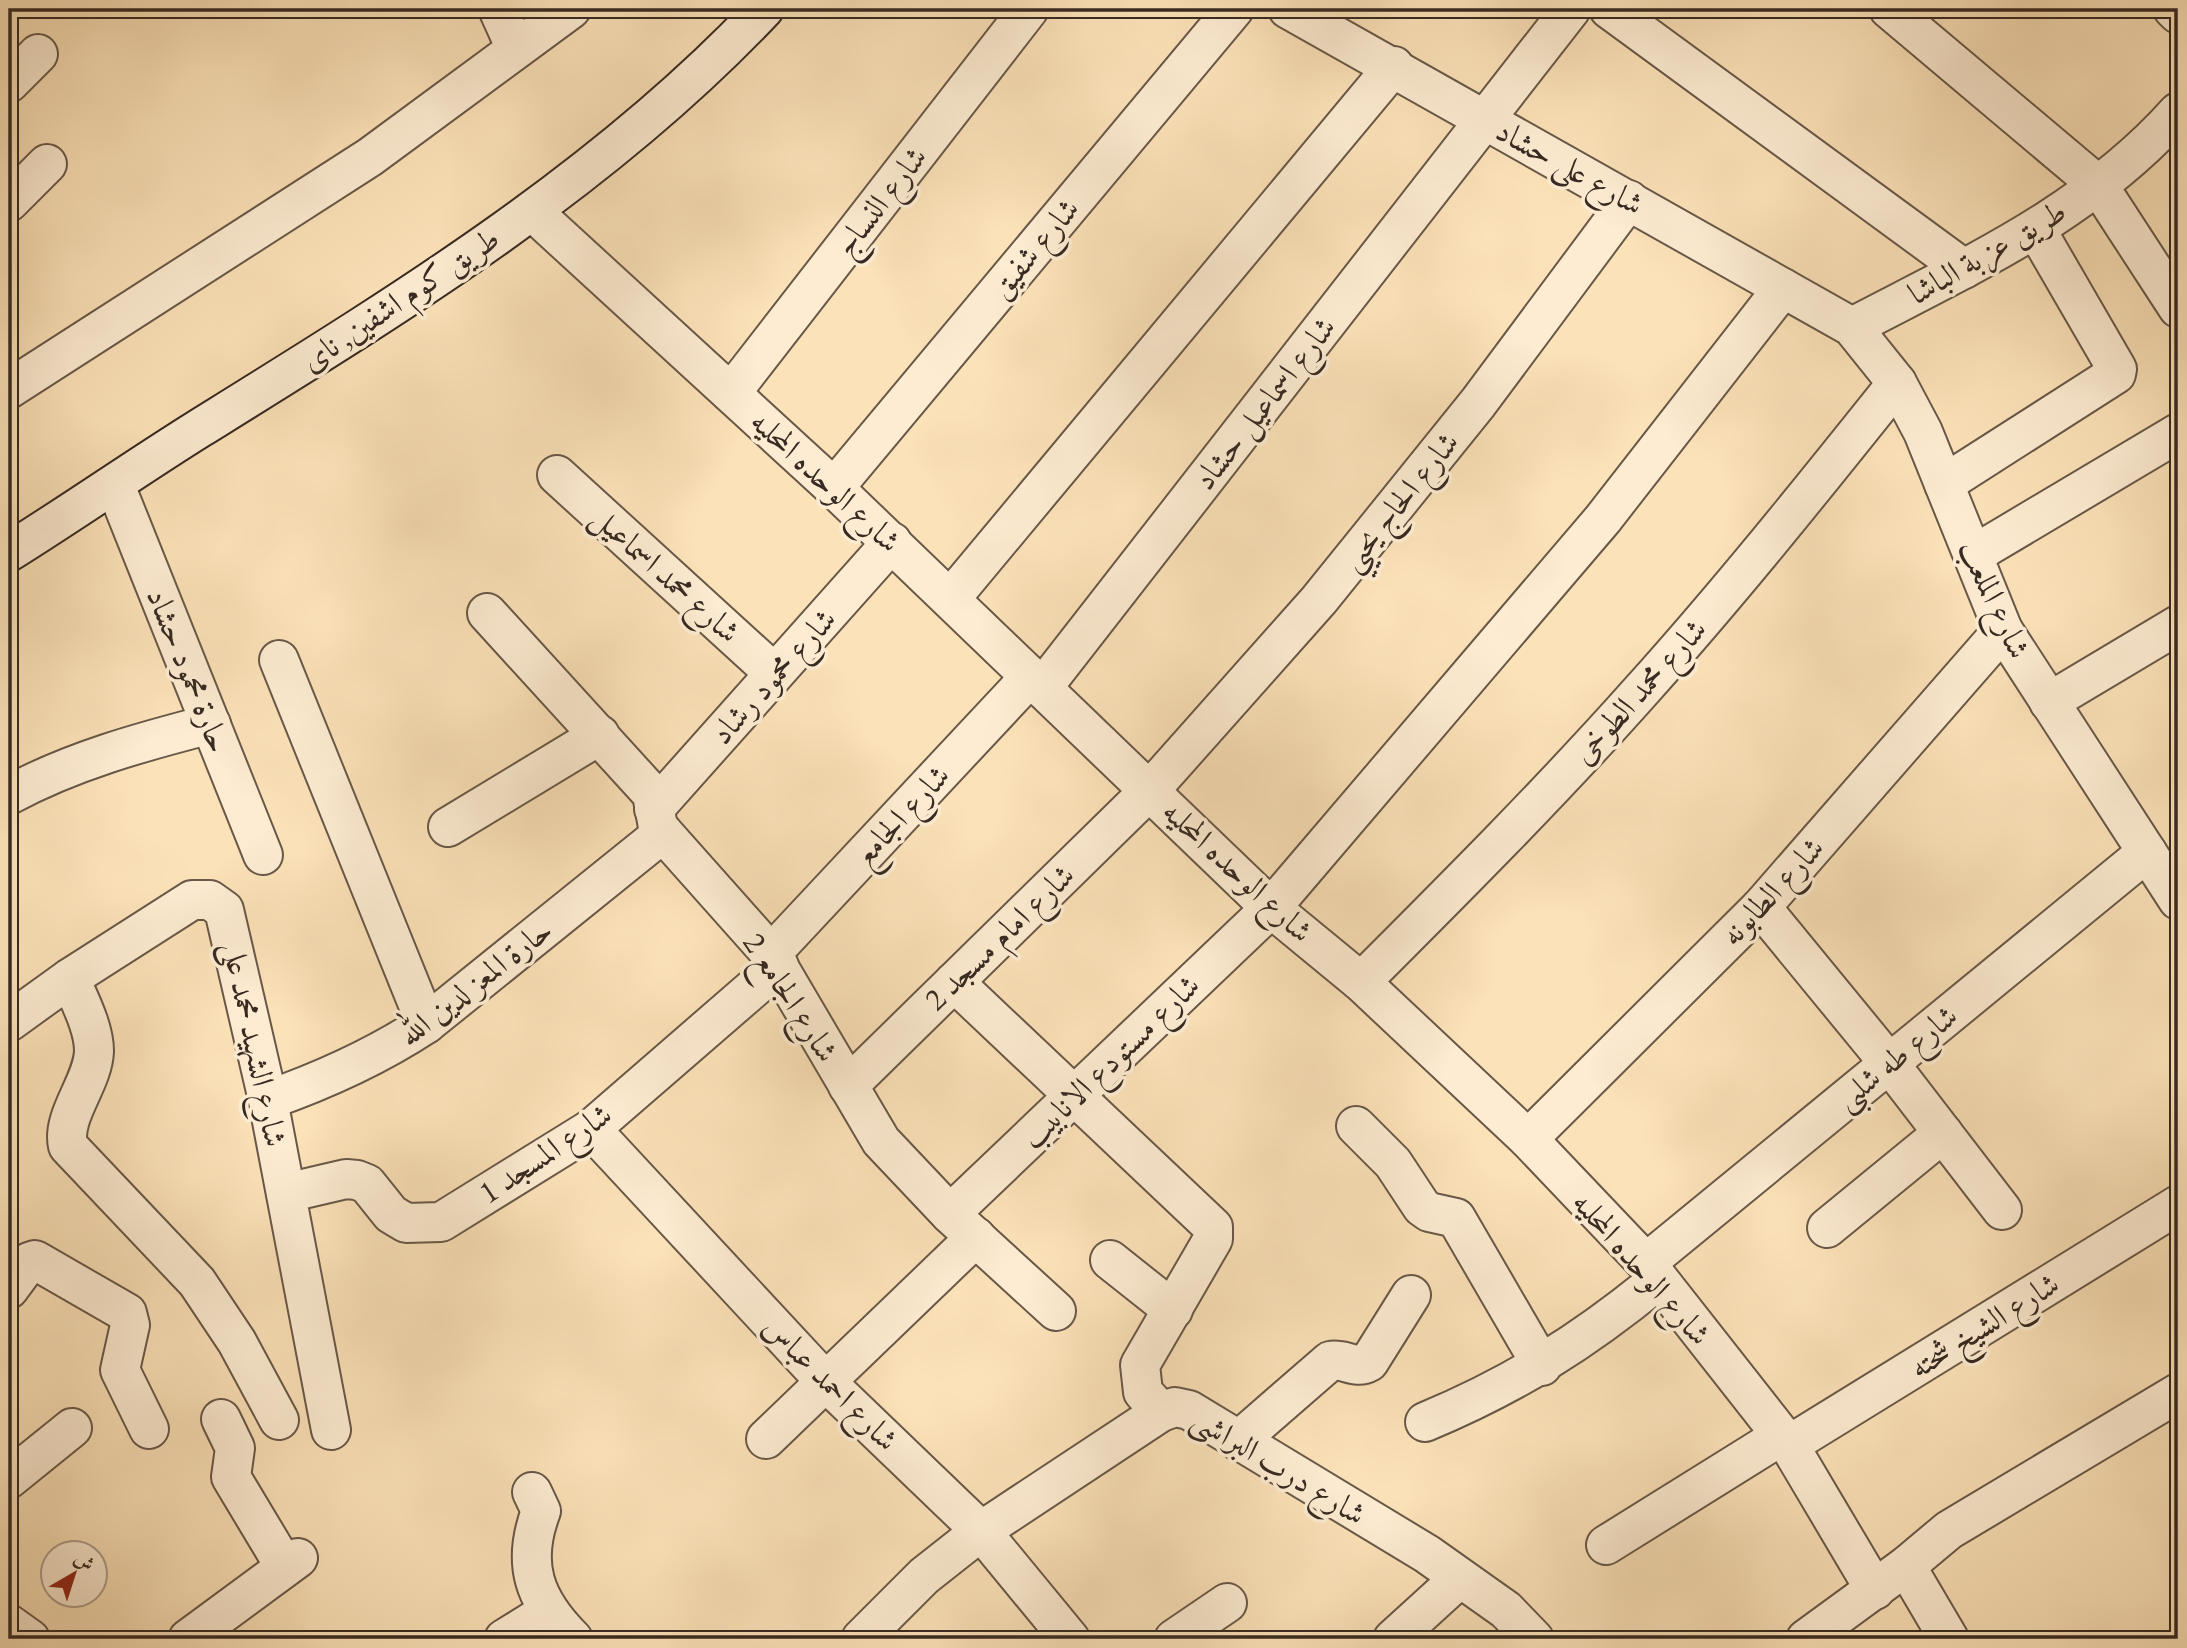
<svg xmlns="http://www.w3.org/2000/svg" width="2187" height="1648" viewBox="0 0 2187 1648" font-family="'EB Garamond',Amiri,serif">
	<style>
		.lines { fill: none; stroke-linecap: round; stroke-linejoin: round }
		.street-casing { stroke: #685848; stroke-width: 42 }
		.secondary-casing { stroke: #372a22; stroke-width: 42 }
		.street { stroke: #fdecd2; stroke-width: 38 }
		.secondary { stroke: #fdecd2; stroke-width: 38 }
		.labels { text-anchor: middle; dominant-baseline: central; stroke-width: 7; stroke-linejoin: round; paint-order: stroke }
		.street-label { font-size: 32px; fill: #372a22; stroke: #fdecd2 }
	</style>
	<rect width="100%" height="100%" fill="#fce2b9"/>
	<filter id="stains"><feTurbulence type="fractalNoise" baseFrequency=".00286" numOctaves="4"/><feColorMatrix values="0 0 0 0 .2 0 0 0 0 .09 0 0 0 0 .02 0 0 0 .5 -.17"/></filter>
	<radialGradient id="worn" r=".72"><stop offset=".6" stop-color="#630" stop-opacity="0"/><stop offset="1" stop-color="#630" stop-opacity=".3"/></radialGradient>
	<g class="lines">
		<g class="street-casing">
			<g id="street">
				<polyline points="498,9 516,49"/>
				<polyline points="1288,9 1852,327 1897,383 1923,432 2003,630 2178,900"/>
				<polyline points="1609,9 1964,269"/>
				<polyline points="1889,9 2098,185 2178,308"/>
				<polyline points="2173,9 2178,14"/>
				<polyline points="9,83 38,54"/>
				<polyline points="9,202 47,164"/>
				<polyline points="532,211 834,488 1271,908 1361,982 1528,1139 1646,1263 1789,1445 1875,1590"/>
				<path d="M1852,327C1970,265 2088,213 2178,112"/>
				<polyline points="9,389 370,157 571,9"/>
				<polyline points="731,393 1029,9"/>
				<polyline points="557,475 774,673"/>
				<polyline points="1944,484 2116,374 2117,369 2037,231"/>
				<polyline points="115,485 263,855"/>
				<polyline points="834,488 1234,9"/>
				<polyline points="1973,555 2178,433"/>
				<polyline points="951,598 1394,66"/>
				<polyline points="487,613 652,794 658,827 771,954 881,1141 950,1214 1056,1311"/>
				<polyline points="279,660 426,1024"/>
				<polyline points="1043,687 1571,9"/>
				<polyline points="2049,702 2178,625"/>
				<path d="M9,795C72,761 141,742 211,724"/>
				<polyline points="654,809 892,542"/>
				<polyline points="448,827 600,735"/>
				<polyline points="1761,907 1889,1063 2002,1210"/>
				<polyline points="771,954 1031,676"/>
				<path d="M70,978C79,1000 94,1027 94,1051C93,1083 61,1116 68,1146L197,1282L237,1342L279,1420"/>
				<polyline points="954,982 1213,1227 1213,1239 1140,1365 1143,1392 1161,1412"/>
				<path d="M1361,982C1456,887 1551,792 1640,692C1730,592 1813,488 1897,383"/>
				<polyline points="9,1022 70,978 192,900 210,900 224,910 268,1100 331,1430"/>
				<polyline points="848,1086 1151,789 1319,600 1478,403 1629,200"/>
				<path d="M268,1100C325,1080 376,1057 426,1024L663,833"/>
				<polyline points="1356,1126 1393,1163 1422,1207 1429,1212 1456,1218 1542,1366"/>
				<polyline points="591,1129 826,1382 981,1531 1070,1639"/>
				<polyline points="1528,1139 1761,907 2003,630"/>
				<polyline points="286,1193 346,1179 357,1180 367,1184 391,1214 406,1223 441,1222 591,1129 779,966"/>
				<polyline points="950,1214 1271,908 1603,519 1783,288"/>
				<polyline points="1827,1228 1943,1133"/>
				<polyline points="1110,1260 1173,1310"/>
				<polyline points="1646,1263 2147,852"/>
				<polyline points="9,1289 29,1262 35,1260 127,1313 130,1325 120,1370 149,1429"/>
				<polyline points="221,1419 235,1448 231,1477 285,1567"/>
				<path d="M1425,1422C1514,1385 1584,1341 1658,1280"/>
				<polyline points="766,1439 976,1237"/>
				<path d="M1238,1441L1330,1361C1345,1358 1355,1370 1369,1362L1411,1295"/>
				<polyline points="1789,1445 2178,1205"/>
				<polyline points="9,1479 72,1428"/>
				<path d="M532,1492L541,1511C521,1564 534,1600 573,1639"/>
				<polyline points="1606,1545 1781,1436"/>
				<polyline points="1906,1566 1949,1639"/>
				<polyline points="9,1624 30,1639"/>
				<polyline points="188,1639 298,1558"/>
				<polyline points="504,1639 549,1611"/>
				<polyline points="861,1639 924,1576 981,1531 1161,1412 1175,1407 1189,1410 1427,1554 1506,1610 1534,1639"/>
				<polyline points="1174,1639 1227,1603"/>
				<polyline points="1393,1639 1460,1578"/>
				<polyline points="1806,1639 1906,1566 1949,1530 2178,1393"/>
			</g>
		</g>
		<g class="secondary-casing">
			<path id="secondary" d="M9,552C73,512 136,468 200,428C398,305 603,180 764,9"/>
		</g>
		<use href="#street" class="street"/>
		<use href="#secondary" class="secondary"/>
	</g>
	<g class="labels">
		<g class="street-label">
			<text transform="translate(1570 167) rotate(29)">شارع على حشاد</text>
			<text transform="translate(880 201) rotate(-52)">شارع النساج</text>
			<text transform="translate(1034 248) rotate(-50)">شارع شفيق</text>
			<text transform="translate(1987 252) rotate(-30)">طريق عزبة الباشا</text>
			<text transform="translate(400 299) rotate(-34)">طريق كوم اشفين, ناى</text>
			<text transform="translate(1264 403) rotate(-52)">شارع اسماعيل حشاد</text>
			<text transform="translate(826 481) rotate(43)">شارع الوحده المحليه</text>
			<text transform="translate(1399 501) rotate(-51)">شارع الحاج يحيي</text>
			<text transform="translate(666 574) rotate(42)">شارع محمد اسماعيل</text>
			<text transform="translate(1995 599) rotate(65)">شارع الملعب</text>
			<text transform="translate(189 670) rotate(68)">حارة محمود حشاد</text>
			<text transform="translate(773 676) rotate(-48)">شارع محمود رشاد</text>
			<text transform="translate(1639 691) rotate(-48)">شارع محمد الطوخى</text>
			<text transform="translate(901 815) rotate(-47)">شارع الجامع</text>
			<text transform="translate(1238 871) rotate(43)">شارع الوحده المحليه</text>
			<text transform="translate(1772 891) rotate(-47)">شارع الطابونه</text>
			<text transform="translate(999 937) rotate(-44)">شارع امام مسجد 2</text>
			<text transform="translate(475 982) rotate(-38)">حارة المعز لدين الله</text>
			<text transform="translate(791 997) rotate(57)">شارع الجامع 2</text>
			<text transform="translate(255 1044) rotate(78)">شارع الشهيد محمد على</text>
			<text transform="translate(1896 1057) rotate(-39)">شارع طه شلبى</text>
			<text transform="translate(1110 1061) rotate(-44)">شارع مستودع الانابيب</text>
			<text transform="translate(545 1153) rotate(-34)">شارع المسجد 1</text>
			<text transform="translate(1642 1268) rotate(49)">شارع الوحده المحليه</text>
			<text transform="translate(1984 1325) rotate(-32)">شارع الشيخ شحته</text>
			<text transform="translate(831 1383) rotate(45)">شارع احمد عباس</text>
			<text transform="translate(1279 1466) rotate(31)">شارع درب البراشى</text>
		</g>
	</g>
	<rect width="2187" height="1648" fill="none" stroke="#fce2b9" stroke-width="35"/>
	<rect x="10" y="10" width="2166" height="1627" fill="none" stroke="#372a22" stroke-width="3.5"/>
	<rect x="18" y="18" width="2152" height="1613" fill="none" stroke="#372a22" stroke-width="2"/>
	<g transform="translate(74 1574) rotate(39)"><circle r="33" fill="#fdecd2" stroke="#ae9e8c" stroke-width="2"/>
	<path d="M0-5L12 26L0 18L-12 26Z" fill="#8f2418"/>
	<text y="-10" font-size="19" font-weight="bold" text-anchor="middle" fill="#372a22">ش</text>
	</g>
	<rect width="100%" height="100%" filter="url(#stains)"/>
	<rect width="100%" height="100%" fill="url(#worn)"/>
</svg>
